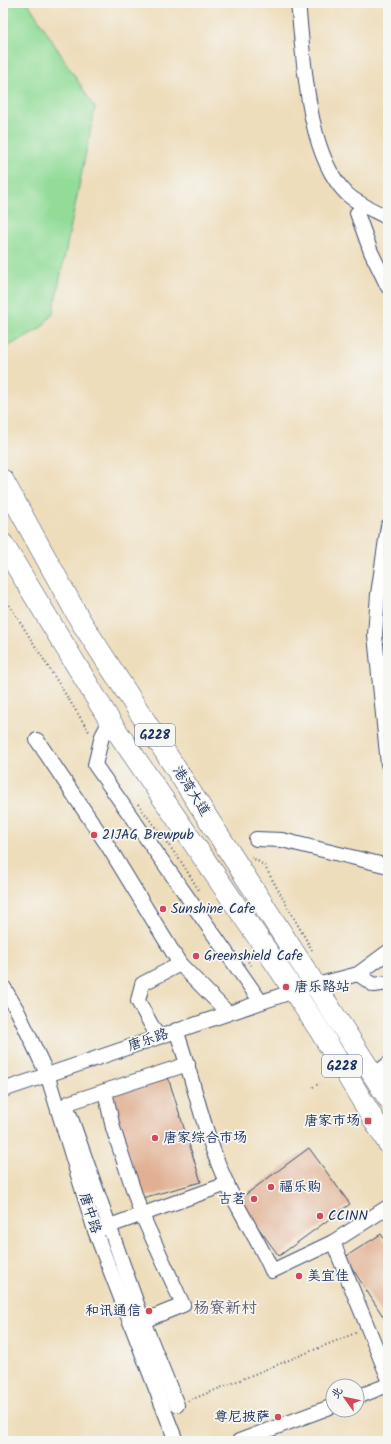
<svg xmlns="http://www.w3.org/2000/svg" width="391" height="1444" viewBox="0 0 391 1444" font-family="Kalam,'LXGW WenKai TC',sans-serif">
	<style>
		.green { fill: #92dc98; stroke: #56867b }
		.building { fill: #e1b093 }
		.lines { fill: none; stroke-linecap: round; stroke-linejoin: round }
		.minor-casing { stroke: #3b496c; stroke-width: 16 }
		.highway-casing { stroke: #3b496c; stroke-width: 22 }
		.path { stroke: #3b496c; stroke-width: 2; stroke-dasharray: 1 3; stroke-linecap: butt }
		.minor { stroke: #fff; stroke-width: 14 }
		.highway { stroke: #fff; stroke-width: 21 }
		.poi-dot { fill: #d1495b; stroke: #f6f6f2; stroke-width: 1.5 }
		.labels { text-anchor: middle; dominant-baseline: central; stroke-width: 3.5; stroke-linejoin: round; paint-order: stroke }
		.shield { fill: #f6f6f2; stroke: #5d6b8a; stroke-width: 1 }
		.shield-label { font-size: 13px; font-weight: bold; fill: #1b2f5e }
		.street-label { font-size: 14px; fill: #1b2f5e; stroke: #f6f6f2 }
		.poi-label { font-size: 14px; fill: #1b2f5e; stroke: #f6f6f2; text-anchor: start }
		.quarter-label { font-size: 16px; fill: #605c71; stroke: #f6f6f2 }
	</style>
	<rect width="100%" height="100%" fill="#f6f6f2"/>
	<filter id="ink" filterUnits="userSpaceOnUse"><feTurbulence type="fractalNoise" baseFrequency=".025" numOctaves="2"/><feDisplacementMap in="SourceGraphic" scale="8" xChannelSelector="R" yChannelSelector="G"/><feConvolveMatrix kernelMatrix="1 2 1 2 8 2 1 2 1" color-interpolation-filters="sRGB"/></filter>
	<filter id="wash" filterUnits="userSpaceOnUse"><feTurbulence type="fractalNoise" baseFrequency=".012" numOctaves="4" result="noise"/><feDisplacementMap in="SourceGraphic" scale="16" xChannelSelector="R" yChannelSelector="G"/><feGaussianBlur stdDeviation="0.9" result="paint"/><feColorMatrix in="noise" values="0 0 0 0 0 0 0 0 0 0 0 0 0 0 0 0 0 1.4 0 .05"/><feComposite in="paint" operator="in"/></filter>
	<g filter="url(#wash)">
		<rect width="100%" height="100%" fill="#edb"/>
		<polygon class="green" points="3,3 28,3 95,108 53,313 41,328 3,349"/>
		<g id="blocks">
			<g class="building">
				<polygon points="167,1074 201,1182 142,1198 109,1094"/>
				<polygon points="309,1148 350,1204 279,1256 238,1200"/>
				<polygon points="381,1234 388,1245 388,1324 345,1257"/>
			</g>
		</g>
	</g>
	<g filter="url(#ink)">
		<use href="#blocks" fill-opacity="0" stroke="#3b496c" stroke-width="1"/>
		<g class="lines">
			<g class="minor-casing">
				<g id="minor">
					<path d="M298,3C304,57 306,153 346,193C355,203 376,211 388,218"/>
					<polyline points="357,213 371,252 388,287"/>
					<polyline points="388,526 378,594 375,635 388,764"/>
					<polyline points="110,721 102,736 95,765 261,1002"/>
					<polyline points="37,740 108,846 180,964 228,1013"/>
					<polyline points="256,839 282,840 388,866"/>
					<polyline points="358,974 374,985 388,983"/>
					<polyline points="3,986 17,1010 47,1074 95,1231 176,1441"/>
					<path d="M176,1030C194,1081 204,1135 227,1184C240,1214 259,1241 272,1271L333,1242L388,1207"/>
					<polyline points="158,1037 138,1001 142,984 180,964"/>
					<polyline points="375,1075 388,1064"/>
					<polyline points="3,1090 294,991 358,974 388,952"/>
					<polyline points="105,1091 68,1103 67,1107 143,1321 177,1405"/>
					<polyline points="101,1229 227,1184"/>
					<polyline points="333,1242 388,1377"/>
					<polyline points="143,1321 183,1305 141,1213 113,1128 105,1091 188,1064"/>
					<polyline points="357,1397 388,1385"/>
					<polyline points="239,1441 333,1406"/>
				</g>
			</g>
			<g class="highway-casing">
				<g id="highway">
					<polyline points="3,480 80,620 388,1098"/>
					<polyline points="3,544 110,721 278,967 320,1031 388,1143"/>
				</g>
			</g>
			<g class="path">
				<polyline points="3,595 90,733"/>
				<polyline points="138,804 182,863 200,892"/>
				<polyline points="251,857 264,865 312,950"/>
				<polyline points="246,958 252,968"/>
				<polyline points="313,1087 320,1083"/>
				<polyline points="188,1401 358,1332"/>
			</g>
			<use href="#minor" class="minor"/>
			<use href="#highway" class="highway"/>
		</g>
	</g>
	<g class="poi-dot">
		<circle cx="94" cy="835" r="4"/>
		<circle cx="163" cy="909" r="4"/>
		<circle cx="196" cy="956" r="4"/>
		<circle cx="286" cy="987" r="4"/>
		<rect x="364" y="1117" width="8" height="8" rx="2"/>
		<circle cx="155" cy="1138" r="4"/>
		<circle cx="271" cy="1187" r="4"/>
		<circle cx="254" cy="1199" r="4"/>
		<circle cx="320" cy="1216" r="4"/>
		<circle cx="299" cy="1276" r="4"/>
		<circle cx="149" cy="1311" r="4"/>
		<circle cx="278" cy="1417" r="4"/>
	</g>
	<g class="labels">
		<g class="shield">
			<rect x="135" y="724" width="40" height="22" rx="3"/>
			<rect x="322" y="1055" width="40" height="22" rx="3"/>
		</g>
		<g class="shield-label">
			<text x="155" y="735">G228</text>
			<text x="342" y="1066">G228</text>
		</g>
		<g class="street-label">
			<text transform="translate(191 791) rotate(57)">港湾大道</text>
			<text transform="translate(148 1040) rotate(-19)">唐乐路</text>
			<text transform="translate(90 1213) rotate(72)">唐中路</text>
		</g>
		<g class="poi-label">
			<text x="102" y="835">21JAG Brewpub</text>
			<text x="171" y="909">Sunshine Cafe</text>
			<text x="204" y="956">Greenshield Cafe</text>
			<text x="294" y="987">唐乐路站</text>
			<text x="360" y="1121" text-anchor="end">唐家市场</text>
			<text x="163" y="1138">唐家综合市场</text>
			<text x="279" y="1187">福乐购</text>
			<text x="246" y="1199" text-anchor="end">古茗</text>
			<text x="328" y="1216">CCINN</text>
			<text x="307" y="1276">美宜佳</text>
			<text x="141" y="1311" text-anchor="end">和讯通信</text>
			<text x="270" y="1417" text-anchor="end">尊尼披萨</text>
		</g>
		<g class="quarter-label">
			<text x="225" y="1308">杨寮新村</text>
		</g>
	</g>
	<rect width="391" height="1444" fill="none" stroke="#f6f6f2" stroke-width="16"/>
	<g transform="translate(345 1398) rotate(303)"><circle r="19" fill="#f6f6f2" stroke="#9ea6b7"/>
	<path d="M0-3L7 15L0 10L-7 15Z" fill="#d1495b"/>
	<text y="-6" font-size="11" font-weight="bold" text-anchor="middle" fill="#1b2f5e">北</text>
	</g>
</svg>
